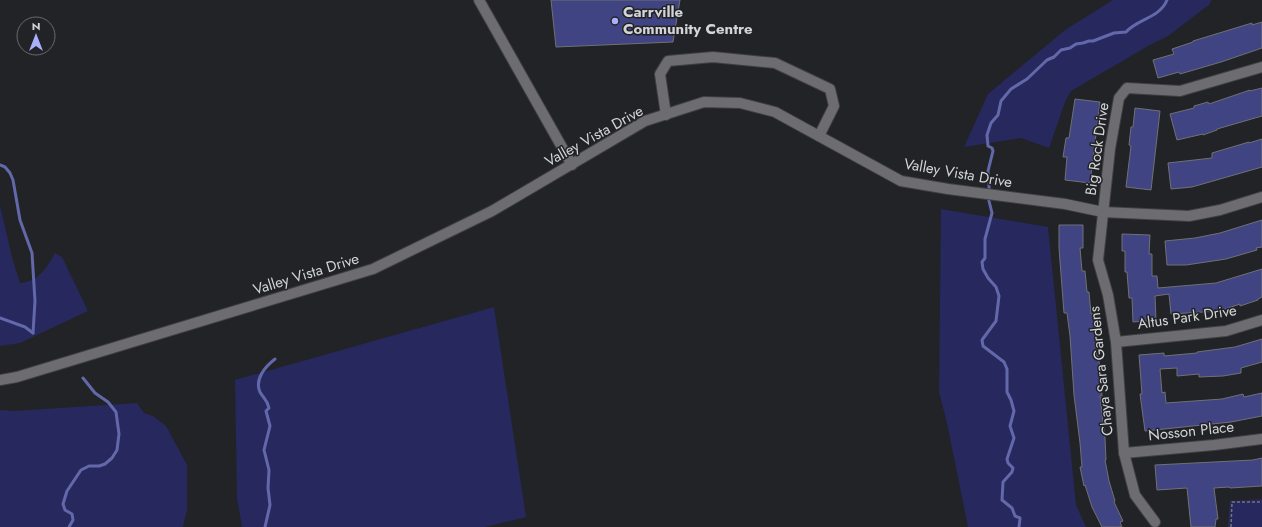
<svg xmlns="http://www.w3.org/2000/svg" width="1262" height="527" viewBox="0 0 1262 527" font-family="Jost,sans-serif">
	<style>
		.green { fill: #27285e }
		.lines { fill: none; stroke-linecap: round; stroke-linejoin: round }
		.stream { stroke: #6268a9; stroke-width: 3 }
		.building { fill: #414482; stroke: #707174 }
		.minor-casing { stroke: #404043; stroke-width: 12 }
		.path { stroke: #757678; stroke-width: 1.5; stroke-dasharray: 3 2; stroke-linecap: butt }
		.minor { stroke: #6d6d71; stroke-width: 10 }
		.poi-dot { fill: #a8b0fc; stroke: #222326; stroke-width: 1.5 }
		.labels { text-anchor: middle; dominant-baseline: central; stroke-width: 3; stroke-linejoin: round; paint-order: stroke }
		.poi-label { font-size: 15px; font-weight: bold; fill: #d3d4d6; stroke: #222326; text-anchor: start }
		.street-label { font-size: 15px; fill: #d3d4d6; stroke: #222326 }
	</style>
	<rect width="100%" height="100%" fill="#222326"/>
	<g class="green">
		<polygon points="1113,0 1211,0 1210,4 1168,36 1148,46 1071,91 1065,102 1049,148 1021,138 964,147 988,94 1065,30"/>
		<path d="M0,206L13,261L20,283C38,282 47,268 55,253L62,257L88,311L20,343L0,346Z"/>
		<polygon points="941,209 1048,227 1076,505 1086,527 968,527 947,423 939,392"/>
		<polygon points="494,307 526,517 485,527 242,527 237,498 235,380"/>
		<polygon points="137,403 144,413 153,416 166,426 187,465 187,510 183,527 0,527 0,410 14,411"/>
		<polygon points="1262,499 1262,527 1228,527 1230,501"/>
	</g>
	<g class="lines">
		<g class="stream">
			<polyline points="0,165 5,167 10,173 13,180 20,220 32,253 35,301 33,333"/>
			<path d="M989,191V184L988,171L993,151L992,148L988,146L987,135L991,123L998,115L1001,101L1011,89L1027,79L1047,60L1054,57L1061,50L1070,48L1076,44L1083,43L1089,41H1093L1114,33L1126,32C1137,19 1160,18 1167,0"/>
			<polyline points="988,197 992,213 985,239 985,258 982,262 983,269 988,278 996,287 999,296 996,321 982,340 983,346 1004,362 1007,369 1007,392 1011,400 1014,411 1010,426 1014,438 1007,459 1008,463 1013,468 1012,472 1003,482 1002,500 1012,508 1015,516 1020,518 1019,527"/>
			<polyline points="0,318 25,327 33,333"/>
			<polyline points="69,527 73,520 72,514 65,510 63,504 67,491 81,470 89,466 99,466 105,464 112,458 117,450 119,434 116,412 108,402 95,393 83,378"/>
			<path d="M265,527L270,505L268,488L269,470L264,450L270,426L266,411L269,408C267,399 263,398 260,392C254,379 266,366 275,359"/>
		</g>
	</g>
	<g class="building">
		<polygon points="551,0 680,0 673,42 556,47"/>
		<polygon points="1262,22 1262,48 1221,62 1180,74 1179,72 1158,78 1153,60 1174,54 1172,49 1193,42 1193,41 1252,23 1252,25"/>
		<polygon points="1262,88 1262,116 1217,129 1217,130 1203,135 1203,134 1177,140 1170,114 1194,108 1194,106 1208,102 1209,104 1250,90 1250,91"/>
		<polygon points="1075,99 1100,102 1090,183 1065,180 1067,157 1063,157 1066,138 1069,138"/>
		<polygon points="1135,108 1160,111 1151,190 1126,187 1131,146 1129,145 1131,127 1133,127"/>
		<polygon points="1262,139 1262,167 1192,187 1171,189 1168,163 1212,158 1212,153 1249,142 1249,143"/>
		<polygon points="1262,220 1262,247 1256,248 1257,250 1226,259 1186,265 1167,265 1165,241 1195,238 1220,233"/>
		<polygon points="1059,225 1083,225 1083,248 1080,248 1082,271 1085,271 1087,292 1089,292 1091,314 1094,313 1097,356 1098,356 1101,374 1100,374 1102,396 1100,396 1105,438 1106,460 1105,460 1109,481 1115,501 1114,502 1123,521 1120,522 1122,527 1102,527 1092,507 1085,485 1084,486 1080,467 1082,467 1080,443 1074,395 1070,336 1067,313 1064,313 1059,248"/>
		<polygon points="1122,234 1150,235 1149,254 1152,254 1152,276 1157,276 1158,288 1216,283 1262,269 1262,297 1258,299 1258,300 1240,306 1240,304 1219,311 1171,314 1169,294 1155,296 1156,320 1133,322 1132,298 1129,298 1127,272 1125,272 1125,251 1122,251"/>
		<polygon points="1262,339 1262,362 1241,368 1241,373 1223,376 1199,377 1199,374 1177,376 1177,368 1160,369 1162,393 1165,392 1166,403 1222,399 1243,394 1244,397 1262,393 1262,416 1231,422 1145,431 1140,394 1142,394 1139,355 1164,353 1164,356 1197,353 1197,352 1235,347"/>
		<polygon points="1262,458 1262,486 1230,488 1229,487 1214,488 1218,519 1216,519 1215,527 1191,527 1187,488 1157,490 1155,465 1253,460"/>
	</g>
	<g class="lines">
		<g class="minor-casing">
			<g id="minor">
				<polyline points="479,0 572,165"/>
				<polyline points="666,115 660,74 668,61 713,57 775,63 830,89 834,106 819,136"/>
				<polyline points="1116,342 1226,331 1262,320"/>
				<polyline points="0,380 17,377 373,269 492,211 645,121 704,102 740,103 775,112 901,181 948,189 1065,204 1103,212 1189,216 1220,210 1262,197"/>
				<polyline points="1124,453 1214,445 1262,439"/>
				<polyline points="1155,522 1135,495 1124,453 1116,342 1108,295 1098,260 1110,149 1119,98 1127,88 1180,91 1262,67"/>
			</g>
		</g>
		<polyline class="path" points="1231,527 1232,502 1262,502"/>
		<use href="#minor" class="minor"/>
	</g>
	<circle class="poi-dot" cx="615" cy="21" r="4"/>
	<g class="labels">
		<g class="poi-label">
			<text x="623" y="12">Carrville<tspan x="623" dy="17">Community Centre</tspan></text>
		</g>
		<g class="street-label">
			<text transform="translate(594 136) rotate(-29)">Valley Vista Drive</text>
			<text transform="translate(1097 149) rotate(-82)">Big Rock Drive</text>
			<text transform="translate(958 173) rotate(10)">Valley Vista Drive</text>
			<text transform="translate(306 274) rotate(-17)">Valley Vista Drive</text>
			<text transform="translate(1187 317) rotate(-8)">Altus Park Drive</text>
			<text transform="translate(1101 371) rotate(-96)">Chaya Sara Gardens</text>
			<text transform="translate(1191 431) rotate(-6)">Nosson Place</text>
		</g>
	</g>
	<g transform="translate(36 36)"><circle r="19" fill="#222326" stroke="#696a6c"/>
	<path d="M0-3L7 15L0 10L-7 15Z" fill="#a8b0fc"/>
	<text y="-6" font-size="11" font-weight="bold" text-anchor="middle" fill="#d3d4d6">N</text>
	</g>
</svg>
